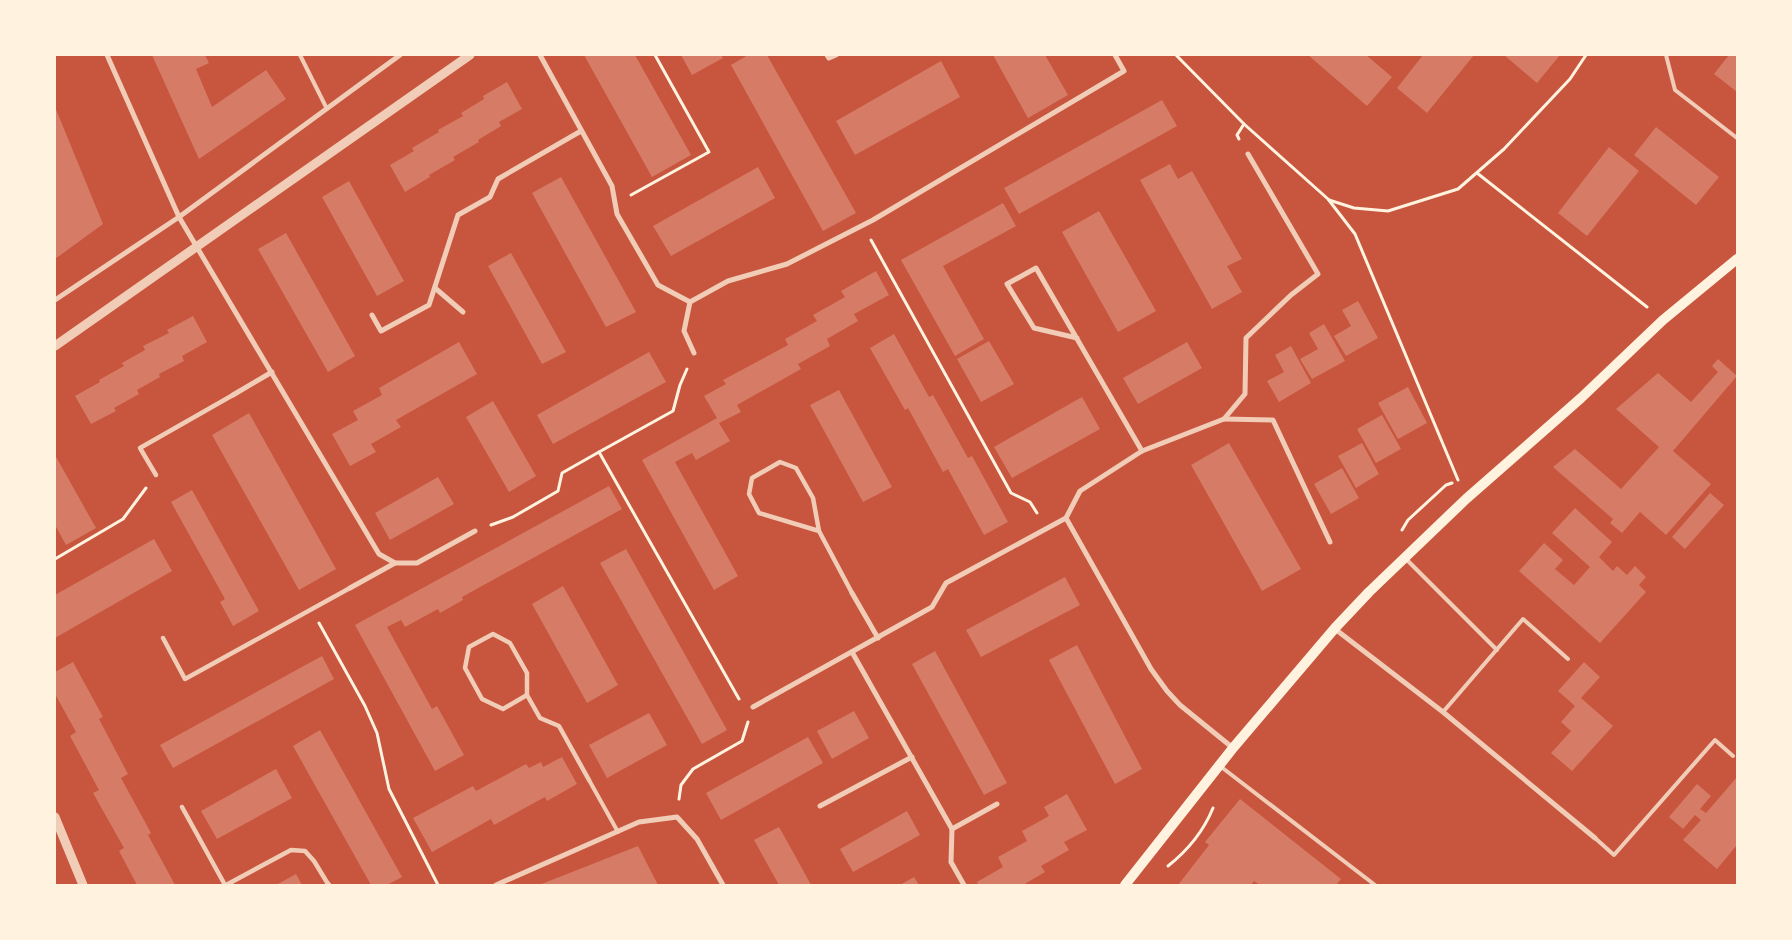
<svg xmlns="http://www.w3.org/2000/svg" width="1792" height="940" viewBox="0 0 1792 940" font-family="Raleway,sans-serif">
	<style>
		.building { fill: #d67c66 }
		.lines { fill: none; stroke-linecap: round; stroke-linejoin: round }
		.path { stroke: #fff3e0; stroke-width: 3 }
		.service { stroke: #f1ccb7; stroke-width: 4 }
		.pedestrian { stroke: #f1ccb7; stroke-width: 4.5 }
		.minor { stroke: #f1ccb7; stroke-width: 5 }
		.tertiary { stroke: #f1ccb7; stroke-width: 9 }
		.secondary { stroke: #fff3e0; stroke-width: 10 }
	</style>
	<rect width="100%" height="100%" fill="#c8553d"/>
	<g class="building">
		<polygon points="152,55 205,55 209,63 196,69 212,107 266,70 286,99 199,159"/>
		<polygon points="584,55 635,55 691,155 652,177"/>
		<polygon points="681,55 721,55 723,58 692,75"/>
		<polygon points="748,55 767,55 856,213 823,231 731,65"/>
		<polygon points="993,55 1045,55 1068,95 1028,118"/>
		<polygon points="1308,55 1366,55 1392,77 1367,106"/>
		<polygon points="1423,55 1474,55 1427,113 1397,88"/>
		<polygon points="1504,55 1560,55 1537,83"/>
		<polygon points="1729,55 1737,55 1737,92 1714,74"/>
		<polygon points="941,61 960,97 855,155 836,121"/>
		<polygon points="507,82 522,109 499,122 501,126 478,140 479,142 453,157 455,160 429,175 430,177 405,192 390,165 414,151 412,148 439,132 438,130 463,116 461,113 484,99 483,96"/>
		<polygon points="1162,100 1177,126 1019,214 1004,188"/>
		<polygon points="55,107 103,224 55,259"/>
		<polygon points="1656,127 1719,177 1696,205 1634,155"/>
		<polygon points="1609,147 1639,171 1587,236 1558,213"/>
		<polygon points="1170,164 1178,179 1192,171 1242,259 1227,266 1242,292 1212,309 1140,180"/>
		<polygon points="758,167 775,198 671,256 653,226"/>
		<polygon points="561,177 636,312 606,327 532,193"/>
		<polygon points="349,181 404,281 377,296 322,197"/>
		<polygon points="1003,203 1016,226 943,266 984,339 955,356 901,260"/>
		<polygon points="1099,211 1156,311 1118,332 1062,232"/>
		<polygon points="286,233 355,356 328,372 258,249"/>
		<polygon points="511,253 566,352 542,364 488,266"/>
		<polygon points="876,271 889,295 854,314 858,321 827,339 830,346 798,364 801,369 737,405 741,412 719,423 730,441 696,460 692,453 675,462 738,576 714,590 642,460 717,418 704,396 726,384 723,380 788,345 785,339 817,321 813,315 845,297 841,291"/>
		<polygon points="1358,301 1378,338 1346,356 1334,336 1351,326 1342,310"/>
		<polygon points="193,316 207,342 182,356 184,361 159,374 160,377 137,390 139,394 114,408 116,411 91,424 75,396 100,382 99,380 124,366 122,363 145,350 143,346 169,333 167,330"/>
		<polygon points="1324,324 1345,361 1312,379 1300,359 1318,349 1309,333"/>
		<polygon points="894,334 929,397 933,395 968,458 972,456 1008,522 984,535 948,469 943,472 908,408 905,410 870,348"/>
		<polygon points="989,341 1014,384 981,402 957,359"/>
		<polygon points="459,342 477,374 396,420 401,427 371,444 376,452 350,466 332,434 358,420 353,411 382,395 379,388"/>
		<polygon points="1187,342 1202,368 1138,404 1123,378"/>
		<polygon points="1291,346 1311,383 1279,402 1267,381 1284,372 1275,355"/>
		<polygon points="649,352 666,382 553,444 537,415"/>
		<polygon points="1718,359 1737,376 1673,451 1711,484 1666,535 1640,512 1622,533 1610,523 1613,519 1553,467 1575,449 1621,489 1659,447 1616,409 1658,373 1691,402 1718,372 1712,366"/>
		<polygon points="1408,387 1427,423 1398,439 1378,403"/>
		<polygon points="839,390 892,487 863,502 810,405"/>
		<polygon points="1082,397 1100,429 1012,478 994,447"/>
		<polygon points="493,401 536,476 509,492 466,417"/>
		<polygon points="249,413 336,569 299,590 212,435"/>
		<polygon points="1382,415 1401,449 1376,463 1357,429"/>
		<polygon points="1229,443 1301,569 1262,591 1191,465"/>
		<polygon points="1362,443 1379,474 1356,488 1338,456"/>
		<polygon points="55,455 96,528 66,545 55,525"/>
		<polygon points="1342,468 1359,498 1331,514 1314,484"/>
		<polygon points="438,477 454,504 390,540 375,513"/>
		<polygon points="609,486 622,509 462,597 463,600 440,613 438,609 405,627 401,620 387,627 432,709 437,706 464,755 435,771 355,625"/>
		<polygon points="192,490 259,611 233,626 220,602 225,599 171,502"/>
		<polygon points="1710,493 1724,505 1685,549 1672,537"/>
		<polygon points="1575,508 1612,542 1599,557 1613,571 1617,566 1627,575 1635,566 1646,577 1639,585 1646,592 1600,643 1519,571 1544,543 1563,560 1555,569 1574,585 1590,567 1552,533"/>
		<polygon points="154,539 172,571 55,638 55,595"/>
		<polygon points="626,549 727,730 702,744 600,563"/>
		<polygon points="1065,577 1080,605 981,657 966,630"/>
		<polygon points="563,586 618,685 587,703 532,604"/>
		<polygon points="1077,645 1142,769 1115,784 1049,660"/>
		<polygon points="935,651 1007,783 984,795 912,664"/>
		<polygon points="322,656 334,679 173,768 160,745"/>
		<polygon points="73,662 103,717 99,719 128,774 121,778 151,833 148,835 175,885 137,885 119,851 124,848 93,793 99,790 70,736 76,732 55,694 55,672"/>
		<polygon points="1584,662 1600,677 1581,698 1613,726 1572,771 1551,753 1571,731 1561,722 1575,706 1558,691"/>
		<polygon points="854,711 869,738 832,759 817,731"/>
		<polygon points="649,713 667,745 607,778 589,745"/>
		<polygon points="320,730 402,877 387,885 371,885 293,746"/>
		<polygon points="808,737 823,763 721,820 706,793"/>
		<polygon points="562,757 577,784 547,801 545,797 494,825 491,819 432,852 413,818 473,786 476,791 526,764 529,768 541,762 543,767"/>
		<polygon points="276,769 292,798 217,839 201,811"/>
		<polygon points="1737,777 1737,845 1717,869 1683,840 1701,820 1695,815 1683,829 1669,817 1697,784 1711,796 1700,809 1706,813"/>
		<polygon points="1067,794 1087,830 1064,842 1069,850 1041,866 1045,872 1023,885 978,885 977,882 1003,867 998,857 1027,841 1022,831 1049,816 1044,807"/>
		<polygon points="1240,799 1341,879 1336,885 1260,885 1254,881 1251,885 1178,885 1209,845 1205,842"/>
		<polygon points="907,811 920,835 853,872 840,849"/>
		<polygon points="779,827 798,861 811,885 779,885 754,840"/>
		<polygon points="638,846 658,885 539,885"/>
		<polygon points="296,874 302,885 276,885"/>
		<polygon points="914,877 919,885 900,885"/>
	</g>
	<g class="lines">
		<g class="path">
			<polyline points="1176,55 1244,124 1328,199 1355,234 1458,480"/>
			<polyline points="1239,139 1237,135 1244,124"/>
			<polyline points="1477,173 1647,307"/>
			<polyline points="631,195 709,152 655,55"/>
			<polyline points="1329,200 1354,208 1388,211 1458,189 1504,149 1570,79 1586,55"/>
			<polyline points="871,240 1011,493 1030,502 1037,513"/>
			<polyline points="599,452 673,411 680,385 687,369"/>
			<polyline points="491,525 513,517 558,491 562,473 599,452 739,699"/>
			<polyline points="1402,530 1408,520 1446,485 1452,483"/>
			<polyline points="55,559 123,519 146,488"/>
			<polyline points="319,623 365,706 377,733 389,789 438,885"/>
			<polyline points="679,799 681,785 693,769 742,741 748,722"/>
			<path d="M1168,866C1187,851 1204,830 1213,808"/>
		</g>
		<g class="service">
			<polyline points="300,55 327,109"/>
			<polyline points="1666,55 1675,90 1737,138"/>
			<polyline points="1405,558 1497,650"/>
			<polyline points="1443,712 1523,619 1568,659"/>
			<polyline points="1220,766 1375,885"/>
			<polyline points="589,780 618,832"/>
			<polyline points="1595,838 1614,855 1715,740 1733,756"/>
		</g>
		<g class="pedestrian">
			<polyline points="156,475 140,448 233,395"/>
			<polyline points="819,531 759,513 749,494 752,478 780,462 796,468 813,498 819,531 852,593"/>
			<polyline points="163,638 185,679 350,588"/>
			<polyline points="527,695 503,709 482,699 465,668 469,647 493,634 510,643 527,673 527,695 540,718 559,726 589,780"/>
			<polyline points="182,807 225,885"/>
			<polyline points="226,885 291,850 305,851 314,861 328,884"/>
		</g>
		<g class="minor">
			<polyline points="107,55 179,217 379,554 395,563 417,563 475,531"/>
			<polyline points="540,55 612,186 617,214 658,285 690,302 728,281 787,264 873,220 1124,71 1115,55"/>
			<polyline points="827,55 829,58 836,55"/>
			<polyline points="435,288 463,312"/>
			<polyline points="55,300 179,217 400,55"/>
			<polyline points="690,302 684,331 694,353"/>
			<polyline points="372,315 381,331 429,305 458,215 490,197 498,179 581,131"/>
			<polyline points="1077,338 1034,328 1007,284 1036,268 1142,451"/>
			<polyline points="233,395 272,372"/>
			<polyline points="1224,419 1273,420 1330,542"/>
			<polyline points="1066,518 1151,669 1167,691 1180,705 1233,748"/>
			<polyline points="350,588 395,563"/>
			<polyline points="852,593 878,638"/>
			<polyline points="1335,629 1443,712 1595,838"/>
			<polyline points="852,652 952,829 951,862 964,885"/>
			<polyline points="753,707 932,607 946,583 1066,518 1080,491 1142,451 1224,419 1245,394 1246,338 1291,295 1318,274 1248,154"/>
			<polyline points="820,806 912,757"/>
			<polyline points="952,829 997,804"/>
			<polyline points="328,884 329,885"/>
			<polyline points="496,885 639,822 677,817 697,839 723,885"/>
		</g>
		<g class="tertiary">
			<polyline points="55,346 470,55"/>
			<polyline points="55,817 83,885"/>
		</g>
		<polyline class="secondary" points="1125,885 1233,748 1335,628 1369,592 1466,499 1581,398 1663,320 1737,259"/>
	</g>
	<rect width="1792" height="940" fill="none" stroke="#fff3e0" stroke-width="112"/>
</svg>
